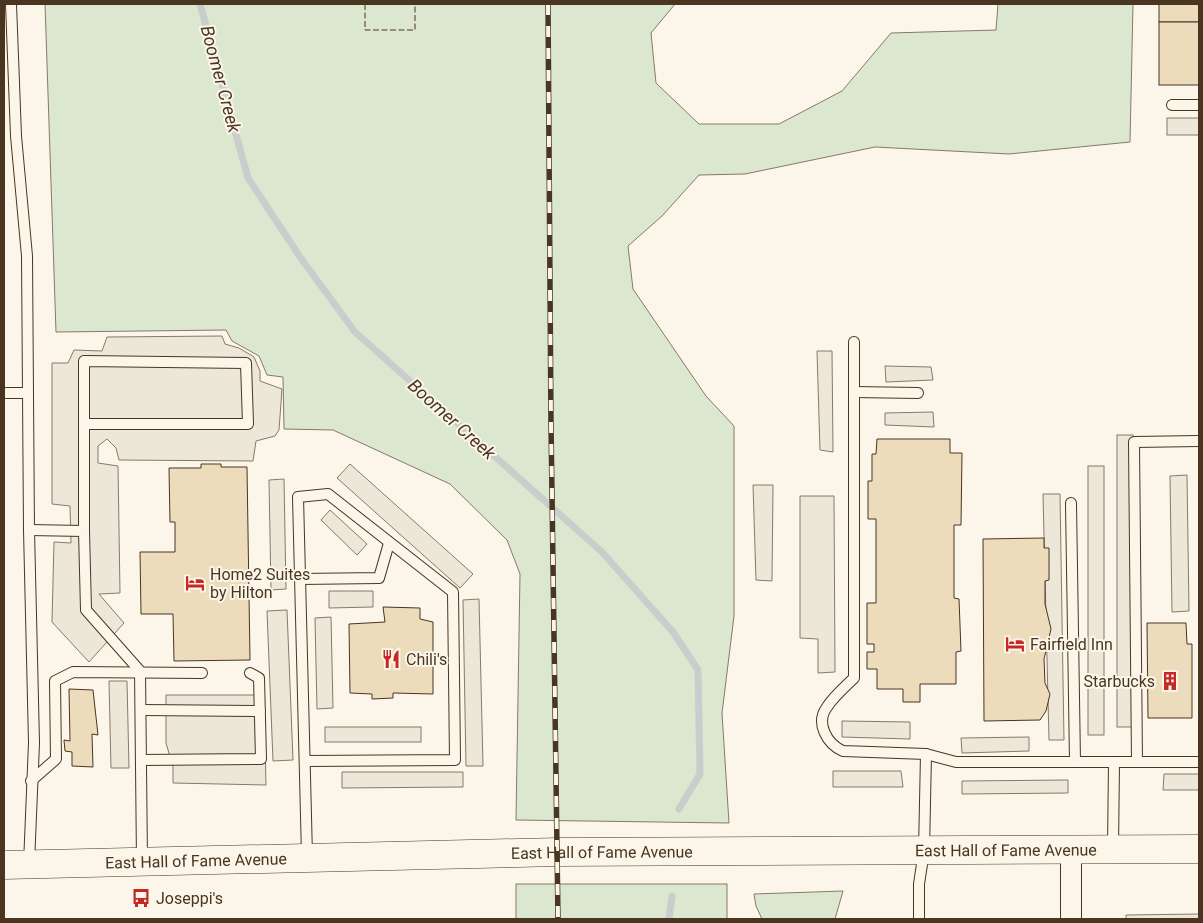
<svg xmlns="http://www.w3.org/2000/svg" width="1203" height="923" viewBox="0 0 1203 923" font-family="Roboto,sans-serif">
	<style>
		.green { fill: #dce7d0; stroke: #887966 }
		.parking { fill: #ede7d9; stroke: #887966 }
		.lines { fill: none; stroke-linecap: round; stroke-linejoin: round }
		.stream { stroke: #c9cecd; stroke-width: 7 }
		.building { fill: #ecdcbc; stroke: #4a3520 }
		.lane-casing { stroke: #4a3520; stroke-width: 12 }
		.street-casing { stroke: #4a3520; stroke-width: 22 }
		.secondary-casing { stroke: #4a3520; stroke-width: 29 }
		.lane { stroke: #fbf6e9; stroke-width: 10 }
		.street { stroke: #fbf6e9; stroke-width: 20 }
		.secondary { stroke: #fbf6e9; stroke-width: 28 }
		.rail-casing { stroke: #4a3520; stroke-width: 5.5 }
		.rail { stroke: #fbf6e9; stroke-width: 4; stroke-dasharray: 11; stroke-linecap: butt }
		.fence { stroke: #4a3520; stroke-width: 1; stroke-dasharray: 6 2.5; stroke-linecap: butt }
		.labels { text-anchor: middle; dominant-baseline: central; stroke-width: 4; stroke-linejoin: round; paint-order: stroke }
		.poi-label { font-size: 16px; fill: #4a3520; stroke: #fbf6e9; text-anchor: start }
		.street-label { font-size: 16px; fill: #4a3520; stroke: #fbf6e9 }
		.water-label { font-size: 18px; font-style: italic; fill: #4a3520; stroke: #fbf6e9 }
	</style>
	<rect width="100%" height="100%" fill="#fbf6e9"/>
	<g class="green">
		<polygon points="45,4 675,4 651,33 656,83 699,124 779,124 842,91 891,33 996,30 998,4 1133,4 1130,142 1009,154 875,147 745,174 699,175 662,216 628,246 633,289 706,396 734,426 734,616 722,713 729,823 516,820 520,574 507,540 450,484 333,430 284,429 283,377 267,375 259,356 232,341 226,330 56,332"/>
		<rect x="516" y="884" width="211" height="35"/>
		<polygon points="843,891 835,919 762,919 756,906 754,894"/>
	</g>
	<g class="parking">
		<rect x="1167" y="118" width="32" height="17"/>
		<polygon points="222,336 225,344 239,348 254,357 260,371 260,381 282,389 279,430 275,436 256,441 253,461 119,460 116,448 107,439 98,446 98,463 118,466 120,593 99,594 124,623 89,662 52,622 54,542 71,543 70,506 52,504 52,363 68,363 74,350 102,351 107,337"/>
		<polygon points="817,351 832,351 833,452 820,450"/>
		<polygon points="885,366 931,367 933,380 886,382"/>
		<polygon points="933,412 934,427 885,425 885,413"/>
		<rect x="1117" y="435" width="16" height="292"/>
		<polygon points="350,464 473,574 460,588 337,478"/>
		<rect x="1088" y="466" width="16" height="269"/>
		<polygon points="1187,475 1189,611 1172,612 1170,476"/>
		<polygon points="284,479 286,589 271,590 269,480"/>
		<polygon points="753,485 773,485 772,581 756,580"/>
		<polygon points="1043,494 1060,494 1064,740 1049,740"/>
		<polygon points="800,496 834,496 835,672 818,673 818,639 800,638"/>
		<polygon points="330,510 367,544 357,555 321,520"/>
		<polygon points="329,591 373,591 373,607 329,608"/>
		<polygon points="479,599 483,766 466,766 463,600"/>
		<polygon points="287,610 293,760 273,761 267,611"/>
		<polygon points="331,617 333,708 317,709 315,618"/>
		<polygon points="109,681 127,681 129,768 111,768"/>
		<polygon points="166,695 264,695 266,785 173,783 173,767 166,743"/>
		<polygon points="842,721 910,722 910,739 842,737"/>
		<rect x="325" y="727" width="96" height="15"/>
		<polygon points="1029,737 1029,751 962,753 961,738"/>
		<polygon points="833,771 901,771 903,787 833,787"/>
		<polygon points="342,772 463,772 463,787 342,788"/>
		<polygon points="1164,774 1199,774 1199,790 1163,790"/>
		<polygon points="1068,780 1068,793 962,794 962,781"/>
		<polygon points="1199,914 1199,919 1126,919 1126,915"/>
	</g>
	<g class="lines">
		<g class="stream">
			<polyline points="200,4 248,178 300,257 355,332 602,552 673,632 698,670 700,774 679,809"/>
			<polyline points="669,919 672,896"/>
		</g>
	</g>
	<g class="building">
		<rect x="1159" y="4" width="40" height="18"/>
		<rect x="1159" y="22" width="40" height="63"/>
		<polygon points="877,439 950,439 950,453 962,453 961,525 954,525 954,598 959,599 961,651 956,652 956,684 920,684 920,702 903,702 903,689 877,689 877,669 867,669 867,652 874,652 874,644 867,644 867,603 876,603 876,519 868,519 868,481 872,481 872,454 876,454"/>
		<polygon points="201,464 221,464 221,467 247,467 250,660 174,661 173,614 141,614 140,552 175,552 175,522 170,522 169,468 201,468"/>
		<polygon points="1044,538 1044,548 1049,548 1049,580 1045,581 1045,604 1051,629 1044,659 1045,683 1050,694 1046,711 1040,720 984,721 983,539"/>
		<polygon points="383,607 420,608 420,619 433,622 433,694 393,693 393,698 372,699 372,694 350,693 349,624 385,622"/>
		<polygon points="1147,623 1186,623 1187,644 1192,644 1192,718 1148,718"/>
		<polygon points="69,689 93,690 98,735 92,734 93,767 72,766 72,752 65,751 64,740 70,741"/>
	</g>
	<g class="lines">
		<g class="lane-casing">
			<g id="lane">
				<polyline points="11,4 16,136 27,256 29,530 34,743 29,864"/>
				<polyline points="1172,105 1199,105"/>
				<path d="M854,342V678C845,687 834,696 827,707C815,723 827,744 843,751L926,754L956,762H1199"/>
				<polyline points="854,392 918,393"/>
				<polyline points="4,393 28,393"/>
				<polyline points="84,424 248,424 246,363 84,361 84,531"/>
				<polyline points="1071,503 1075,762"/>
				<polyline points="29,530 84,531 86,610 140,671 142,861"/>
				<polyline points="300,579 379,578 389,543"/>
				<polyline points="141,710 260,711"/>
				<polyline points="141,760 261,759 259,678 250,673"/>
				<polyline points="305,761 455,760 453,592 328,494 298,497 307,856"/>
				<polyline points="1137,762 1134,442 1199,441"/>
				<polyline points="31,781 56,759 55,681 73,672 202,673"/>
				<polyline points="1113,849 1114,762"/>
				<polyline points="919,919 919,884 924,851 926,754"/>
			</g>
		</g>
		<g class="street-casing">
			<polyline id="street" points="1071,919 1071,850"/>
		</g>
		<g class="secondary-casing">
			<g id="secondary">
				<path id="s1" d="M4,865L558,852L1199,849"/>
			</g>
		</g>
		<use href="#lane" class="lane"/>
		<use href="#street" class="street"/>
		<use href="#secondary" class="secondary"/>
		<g class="rail-casing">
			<polyline id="rail" points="548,4 551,424 558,919"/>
		</g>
		<use href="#rail" class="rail"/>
		<polyline class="fence" points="365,4 365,30 415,30 415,4"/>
	</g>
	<defs>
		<g id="hotel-bare" transform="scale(1.5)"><path d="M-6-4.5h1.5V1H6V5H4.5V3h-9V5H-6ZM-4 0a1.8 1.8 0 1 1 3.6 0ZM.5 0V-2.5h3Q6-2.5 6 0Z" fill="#c62828" stroke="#fbf6e9" stroke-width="2.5" paint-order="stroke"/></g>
		<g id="restaurant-bare" transform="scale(1.5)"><path d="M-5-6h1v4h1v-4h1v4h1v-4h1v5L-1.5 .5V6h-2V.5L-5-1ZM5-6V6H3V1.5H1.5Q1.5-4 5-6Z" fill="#c62828" stroke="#fbf6e9" stroke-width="2.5" paint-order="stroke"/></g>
		<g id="building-bare" transform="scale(1.5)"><path d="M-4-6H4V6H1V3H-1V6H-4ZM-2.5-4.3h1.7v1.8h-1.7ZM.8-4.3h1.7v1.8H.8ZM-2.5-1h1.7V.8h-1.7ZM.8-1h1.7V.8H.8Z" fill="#c62828" stroke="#fbf6e9" stroke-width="2.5" paint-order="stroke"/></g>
		<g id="bus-bare" transform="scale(1.5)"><path d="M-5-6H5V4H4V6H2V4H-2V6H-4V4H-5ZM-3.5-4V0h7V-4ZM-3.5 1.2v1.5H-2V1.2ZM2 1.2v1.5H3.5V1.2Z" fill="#c62828" stroke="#fbf6e9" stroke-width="2.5" paint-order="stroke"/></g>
	</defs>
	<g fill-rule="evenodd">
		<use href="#hotel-bare" x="195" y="583"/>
		<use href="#hotel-bare" x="1015" y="644"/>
		<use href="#restaurant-bare" x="391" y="659"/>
		<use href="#building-bare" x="1170" y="681"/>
		<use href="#bus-bare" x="141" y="898"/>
	</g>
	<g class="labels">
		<g class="poi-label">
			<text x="210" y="574">Home2 Suites<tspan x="210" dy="18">by Hilton</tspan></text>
			<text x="1030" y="644">Fairfield Inn</text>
			<text x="406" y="659">Chili's</text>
			<text x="1155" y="681" text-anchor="end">Starbucks</text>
			<text x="156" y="898">Joseppi's</text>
		</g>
		<g class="street-label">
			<text stroke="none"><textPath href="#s1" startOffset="1002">East Hall of Fame Avenue</textPath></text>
			<text stroke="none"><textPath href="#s1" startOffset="598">East Hall of Fame Avenue</textPath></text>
			<text stroke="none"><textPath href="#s1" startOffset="192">East Hall of Fame Avenue</textPath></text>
		</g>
		<g class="water-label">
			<text transform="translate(221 79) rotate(75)">Boomer Creek</text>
			<text transform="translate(452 419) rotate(42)">Boomer Creek</text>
		</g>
	</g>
	<rect width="1203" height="923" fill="none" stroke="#4a3520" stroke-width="10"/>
</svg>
